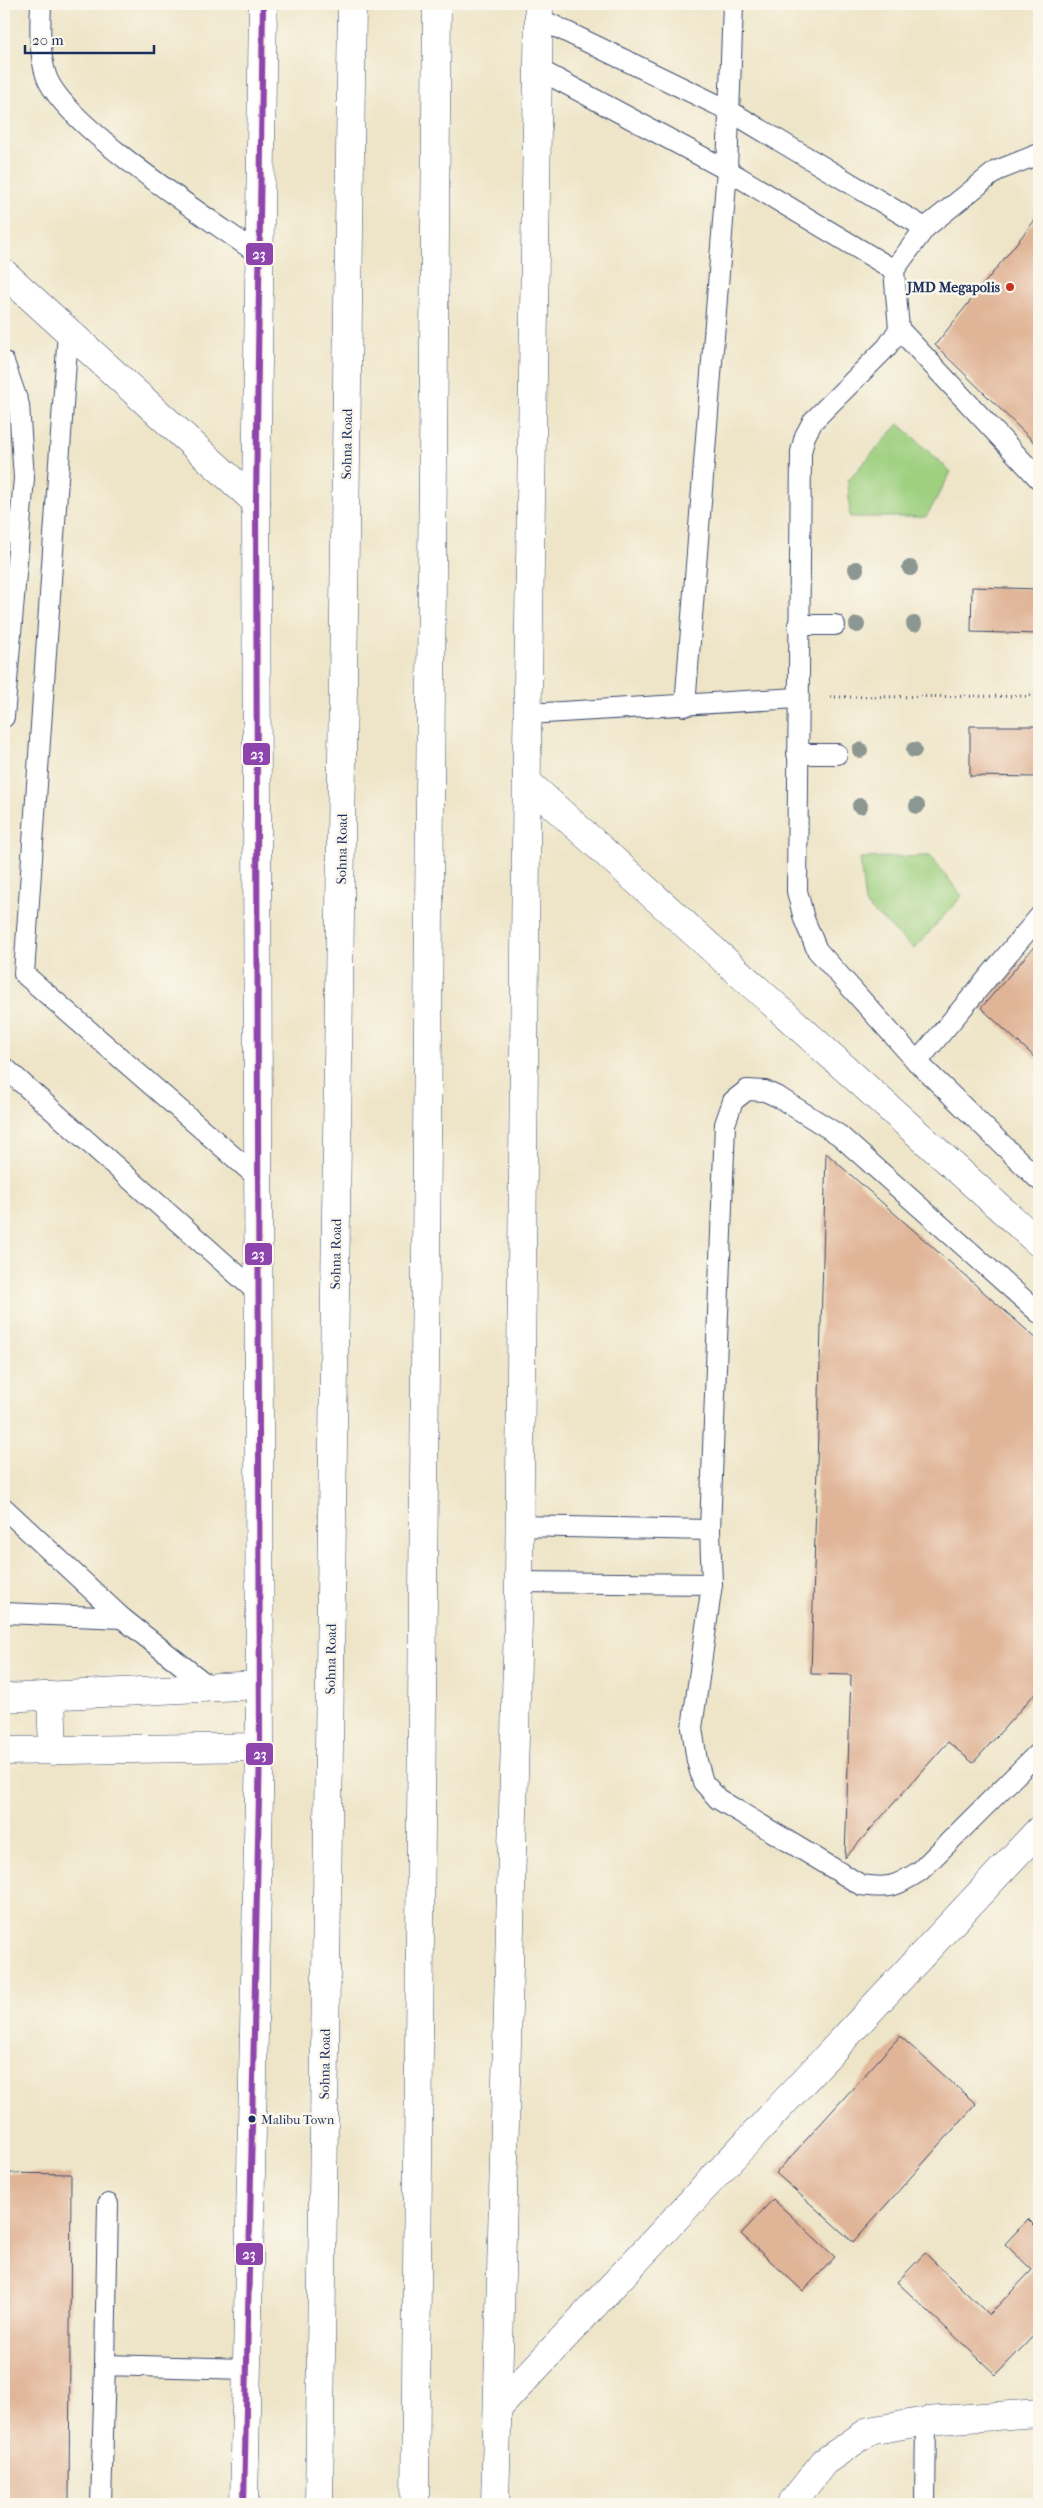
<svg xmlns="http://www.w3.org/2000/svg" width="1043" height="2508" viewBox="0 0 1043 2508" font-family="'IM FELL French Canon',serif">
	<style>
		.green { fill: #9ed080; stroke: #5c806f }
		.building { fill: #e0b496 }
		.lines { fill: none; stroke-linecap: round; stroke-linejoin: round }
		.lane-casing { stroke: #3b4a6e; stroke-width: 22 }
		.street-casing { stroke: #3b4a6e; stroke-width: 29 }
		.secondary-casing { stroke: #3b4a6e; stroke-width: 29 }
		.highway-casing { stroke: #3b4a6e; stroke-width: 29 }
		.path { stroke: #3b4a6e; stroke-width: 3; stroke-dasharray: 1 4; stroke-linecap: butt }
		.lane { stroke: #fff; stroke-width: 20 }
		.street { stroke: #fff; stroke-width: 28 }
		.secondary { stroke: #fff; stroke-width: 28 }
		.highway { stroke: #fff; stroke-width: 28 }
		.bus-1-casing { stroke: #fbf7ec; stroke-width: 10 }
		.bus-1 { stroke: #8e44ad; stroke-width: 6 }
		.tree { fill: #8c9792 }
		.poi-dot { fill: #c8321e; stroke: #fbf7ec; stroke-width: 2 }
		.bus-dot { fill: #1b2f5e; stroke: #fbf7ec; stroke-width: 2 }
		.labels { text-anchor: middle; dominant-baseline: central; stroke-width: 5; stroke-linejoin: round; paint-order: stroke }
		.bus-label { font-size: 13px; fill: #1b2f5e; stroke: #fbf7ec; text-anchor: start }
		.poi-label { font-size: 14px; font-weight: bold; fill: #1b2f5e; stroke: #fbf7ec; text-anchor: end }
		.street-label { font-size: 14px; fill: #1b2f5e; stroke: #fbf7ec }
		.line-badge { stroke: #fbf7ec; stroke-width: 2 }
		.badge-label { font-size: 14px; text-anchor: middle; font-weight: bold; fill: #fff }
	</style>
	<rect width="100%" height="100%" fill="#fbf7ec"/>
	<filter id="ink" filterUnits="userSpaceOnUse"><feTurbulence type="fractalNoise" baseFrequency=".02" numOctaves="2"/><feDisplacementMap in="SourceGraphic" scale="10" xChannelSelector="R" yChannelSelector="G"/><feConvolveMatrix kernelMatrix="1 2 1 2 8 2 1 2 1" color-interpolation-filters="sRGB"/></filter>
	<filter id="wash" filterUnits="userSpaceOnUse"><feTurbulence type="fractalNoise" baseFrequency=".0096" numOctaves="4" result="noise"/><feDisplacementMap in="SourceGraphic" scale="20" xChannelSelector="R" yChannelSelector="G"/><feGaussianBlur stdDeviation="1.12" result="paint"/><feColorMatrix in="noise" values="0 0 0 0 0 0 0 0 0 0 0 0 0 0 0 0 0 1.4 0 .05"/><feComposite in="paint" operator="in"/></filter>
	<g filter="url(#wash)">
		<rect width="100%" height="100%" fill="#eee5c8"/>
		<g class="green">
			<polygon points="899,424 951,472 926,517 850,517 848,480"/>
			<polygon points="930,856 962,896 914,949 865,904 860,858"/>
		</g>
		<g id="blocks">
			<g class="building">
				<polygon points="1039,215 1039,447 935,345"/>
				<polygon points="972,587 1039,589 1039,634 971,632"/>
				<polygon points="970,726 1039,726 1039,777 970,776"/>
				<polygon points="1039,941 1039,1061 981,1008"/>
				<polygon points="826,1153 1039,1341 1039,1689 973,1763 948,1742 845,1858 851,1675 811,1674"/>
				<polygon points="900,2036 976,2104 853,2242 776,2173"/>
				<polygon points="4,2173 71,2174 69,2504 4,2504"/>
				<polygon points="773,2199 835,2257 803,2291 741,2234"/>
				<polygon points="1028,2219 1039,2230 1039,2330 996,2375 897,2282 925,2253 989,2315 1032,2270 1005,2244"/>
			</g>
		</g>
	</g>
	<g filter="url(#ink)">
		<use href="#blocks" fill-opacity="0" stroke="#3b4a6e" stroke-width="1"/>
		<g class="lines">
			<g class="lane-casing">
				<g id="lane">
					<path d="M41,4C40,26 39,54 46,75C61,124 214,222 260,255"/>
					<polyline points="540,19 728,110 925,228"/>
					<polyline points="540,70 727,170 894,270"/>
					<polyline points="1039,154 996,171 925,228 894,270 899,329 887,347 813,421 805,436 801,452 797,891 804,919 817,950 917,1062 1039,1180"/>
					<polyline points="899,329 1039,479"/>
					<polyline points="68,332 24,974 258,1178"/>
					<polyline points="4,362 19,405 24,478 4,717"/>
					<polyline points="798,625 835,625"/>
					<polyline points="685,706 727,170 733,4"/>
					<polyline points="528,714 797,698"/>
					<polyline points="797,754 837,754"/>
					<polyline points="917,1062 1039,917"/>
					<polyline points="4,1067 259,1294"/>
					<path d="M1039,1313L839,1135L780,1098L765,1091L747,1090L733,1101L725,1124L710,1530L712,1584L692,1728L697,1761L703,1782L718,1799L861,1885C890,1889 895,1887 920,1871L1039,1752"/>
					<polyline points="4,1508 122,1618 212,1689"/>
					<polyline points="519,1526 710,1530"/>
					<polyline points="519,1582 712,1584"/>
					<polyline points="4,1613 122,1618"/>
					<polyline points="105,2365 108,2204"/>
					<polyline points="101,2504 105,2365 245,2369"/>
					<polyline points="925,2504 926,2421"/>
				</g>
			</g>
			<g class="street-casing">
				<g id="street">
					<polyline points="4,273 256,502"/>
					<polyline points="527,782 1039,1243"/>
					<polyline points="51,1696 53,1751"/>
					<polyline points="4,1698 259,1685"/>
					<polyline points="4,1751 260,1747"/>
					<polyline points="498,2408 1039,1830"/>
				</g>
			</g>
			<g class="secondary-casing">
				<g id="secondary">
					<polyline points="244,2504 260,1747 256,502 263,4"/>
					<polyline points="495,2504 519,1582 527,747 539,4"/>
					<polyline points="791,2504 824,2462 869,2431 926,2421 1039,2413"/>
				</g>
			</g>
			<g class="highway-casing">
				<g id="highway">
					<polyline points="319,2504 352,4"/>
					<polyline points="415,2504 437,4"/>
				</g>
			</g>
			<polyline class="path" points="830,697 1039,696"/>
			<use href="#lane" class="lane"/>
			<use href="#street" class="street"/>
			<use href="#secondary" class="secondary"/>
			<use href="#highway" class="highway"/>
			<g class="bus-1-casing">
				<polyline id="bus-1" points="244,2504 260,1747 256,502 263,4"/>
			</g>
			<use href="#bus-1" class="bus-1"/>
		</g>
		<g class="tree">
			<circle cx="910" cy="568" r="8"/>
			<circle cx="856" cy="569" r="8"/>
			<circle cx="914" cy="624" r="8"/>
			<circle cx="857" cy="625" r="8"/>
			<circle cx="860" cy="750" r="8"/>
			<circle cx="914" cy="750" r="8"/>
			<circle cx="860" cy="806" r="8"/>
			<circle cx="917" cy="806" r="8"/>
		</g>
	</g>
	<circle class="poi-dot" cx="1010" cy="287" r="5"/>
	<circle class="bus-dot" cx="252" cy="2119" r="4.5"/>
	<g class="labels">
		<g class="bus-label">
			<text x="261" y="2119">Malibu Town</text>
		</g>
		<g class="poi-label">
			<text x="1000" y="287">JMD Megapolis</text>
		</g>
		<g class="street-label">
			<text transform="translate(347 444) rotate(-89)">Sohna Road</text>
			<text transform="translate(342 849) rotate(-89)">Sohna Road</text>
			<text transform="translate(336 1254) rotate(-89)">Sohna Road</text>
			<text transform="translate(331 1659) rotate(-89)">Sohna Road</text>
			<text transform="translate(325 2064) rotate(-89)">Sohna Road</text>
		</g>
	</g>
	<g class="line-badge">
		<rect x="245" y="242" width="29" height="24" rx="5" fill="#8e44ad"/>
		<rect x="242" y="742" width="29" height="24" rx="5" fill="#8e44ad"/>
		<rect x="244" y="1242" width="29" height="24" rx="5" fill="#8e44ad"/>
		<rect x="245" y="1742" width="29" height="24" rx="5" fill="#8e44ad"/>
		<rect x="235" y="2242" width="29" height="24" rx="5" fill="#8e44ad"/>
	</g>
	<g class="badge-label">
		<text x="259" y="259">23</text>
		<text x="257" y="759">23</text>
		<text x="258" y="1259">23</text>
		<text x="260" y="1759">23</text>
		<text x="249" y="2259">23</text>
	</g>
	<rect width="1043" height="2508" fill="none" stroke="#fbf7ec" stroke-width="20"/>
	<path d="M25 45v8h129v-8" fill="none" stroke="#1b2f5e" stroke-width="2.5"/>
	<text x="32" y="45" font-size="15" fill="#1b2f5e" stroke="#fbf7ec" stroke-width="4" paint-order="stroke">20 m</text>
</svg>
